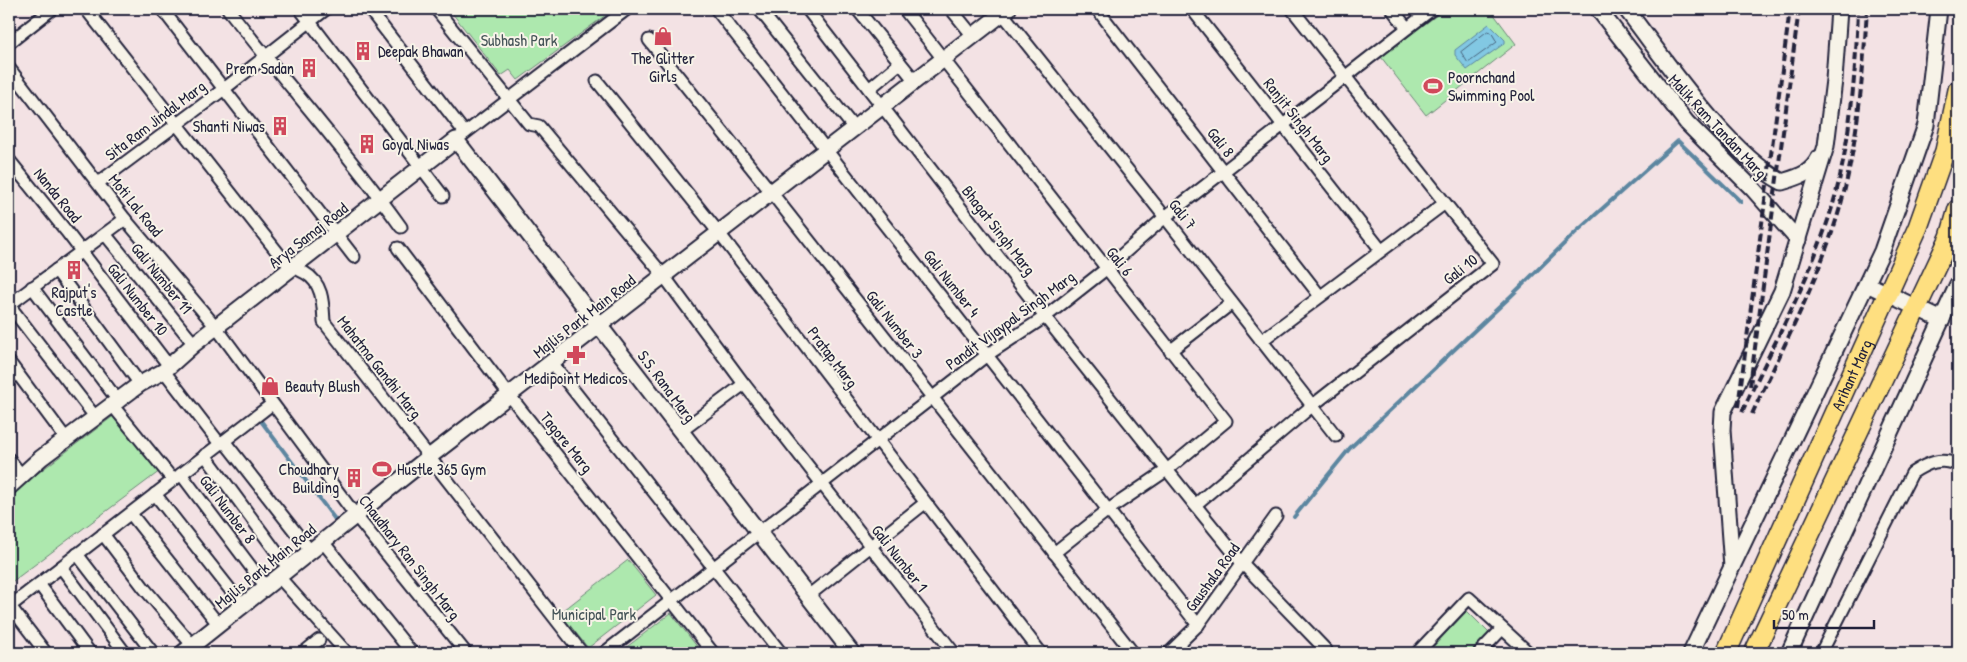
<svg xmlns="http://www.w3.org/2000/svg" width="1967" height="662" viewBox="0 0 1967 662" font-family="'Patrick Hand',sans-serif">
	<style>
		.green { fill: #ade8ae; stroke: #688574 }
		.water { fill: #82c8e3; stroke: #5c86a0 }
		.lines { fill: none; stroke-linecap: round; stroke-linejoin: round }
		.shore { stroke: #48647e; stroke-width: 1 }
		.stream { stroke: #5c86a0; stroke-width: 4 }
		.minor-casing { stroke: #22223b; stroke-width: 15 }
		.tertiary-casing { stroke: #22223b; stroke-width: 19 }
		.primary-casing { stroke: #22223b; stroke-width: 22 }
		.minor { stroke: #f7f3e8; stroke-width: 11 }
		.tertiary { stroke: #f7f3e8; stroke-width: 15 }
		.primary { stroke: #fedf80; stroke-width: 19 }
		.rail { stroke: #22223b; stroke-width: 4; stroke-dasharray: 8 4; stroke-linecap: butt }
		.labels { text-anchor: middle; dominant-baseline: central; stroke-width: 4; stroke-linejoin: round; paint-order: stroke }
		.park-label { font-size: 16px; fill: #455458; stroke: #f7f3e8 }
		.poi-label { font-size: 16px; fill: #22223b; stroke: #f7f3e8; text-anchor: start }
		.street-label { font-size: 16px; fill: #22223b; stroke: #f7f3e8 }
	</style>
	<rect width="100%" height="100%" fill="#f3e2e4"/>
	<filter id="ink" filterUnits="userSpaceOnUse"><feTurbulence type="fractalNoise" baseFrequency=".02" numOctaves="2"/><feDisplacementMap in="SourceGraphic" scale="10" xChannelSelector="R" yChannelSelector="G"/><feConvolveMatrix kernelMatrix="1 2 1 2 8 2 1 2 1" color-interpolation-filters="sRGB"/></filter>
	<g filter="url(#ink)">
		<g class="green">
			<polygon points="449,9 614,9 518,80 510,70 501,76"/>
			<polygon points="1445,9 1490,9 1516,44 1426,115 1381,57"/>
			<polygon points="116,414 160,471 9,584 9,495"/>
			<polygon points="628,560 656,595 588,648 560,613"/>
			<polygon points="1467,611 1491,635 1473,653 1427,653"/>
			<polygon points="671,613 702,653 619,653"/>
		</g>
		<polygon class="water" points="1489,24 1505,40 1505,43 1467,70 1455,55 1455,50"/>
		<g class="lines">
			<polygon class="shore" points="1488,31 1491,32 1497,42 1468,63 1461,52"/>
			<g class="stream">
				<polyline points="258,417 337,522"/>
				<polyline points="1294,517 1350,448 1511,296 1575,233 1678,141 1741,202"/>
			</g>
			<g class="minor-casing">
				<g id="minor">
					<path d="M86,9L282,258C291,267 294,267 305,273C323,283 323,304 324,322L582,653"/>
					<polyline points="162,9 354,257"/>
					<path d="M228,9C285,82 347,151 401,227"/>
					<polyline points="300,9 443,196"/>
					<polyline points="369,9 465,133"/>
					<polyline points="436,9 529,124 539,126 664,276 744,384 954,653"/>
					<polyline points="716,9 1198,625"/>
					<polyline points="759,9 854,128"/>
					<polyline points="807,9 1045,317 1195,505 1242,563 1326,650"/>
					<polyline points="857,9 915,81"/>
					<polyline points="904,9 1226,421 1167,470 1108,510 1054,553"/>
					<polyline points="951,9 973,36"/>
					<polyline points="999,9 1165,217 1336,436"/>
					<polyline points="1097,9 1320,296"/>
					<polyline points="1192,9 1381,250"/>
					<polyline points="1392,9 1407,28"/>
					<polyline points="649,40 771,192 1133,653"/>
					<polyline points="9,43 52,9"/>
					<polyline points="9,68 125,219 216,327 356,516 466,653"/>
					<polyline points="597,81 719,233 1041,653"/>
					<polyline points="869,89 900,63"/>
					<polyline points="456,140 627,9"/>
					<polyline points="9,160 66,231 169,366"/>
					<polyline points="98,183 224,89 326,9"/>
					<polyline points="105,234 194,344"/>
					<polyline points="398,248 510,396 713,653"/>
					<polyline points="56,270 140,384"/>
					<polyline points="32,287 119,402"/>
					<polyline points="9,305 125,219"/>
					<polyline points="9,305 96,418"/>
					<polyline points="1261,341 1445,203"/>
					<polyline points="1170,351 1232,303"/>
					<polyline points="9,362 67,440"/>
					<polyline points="552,363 781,653"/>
					<polyline points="164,371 220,444"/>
					<polyline points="113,406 173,480"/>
					<polyline points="680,432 744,384"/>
					<polyline points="224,441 311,552"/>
					<polyline points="205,455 289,569"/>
					<polyline points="9,459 22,476"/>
					<polyline points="181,474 266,587"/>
					<polyline points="155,494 243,606"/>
					<polyline points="1195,505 1313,405 1493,264 1292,9"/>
					<polyline points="131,514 219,625"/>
					<polyline points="103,534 144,588 193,646"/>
					<polyline points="323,542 412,653"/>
					<polyline points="77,554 153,653"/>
					<polyline points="61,567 125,653"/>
					<polyline points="279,577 347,653"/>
					<polyline points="39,584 90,653"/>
					<polyline points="808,596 925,503"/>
					<polyline points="10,606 46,653"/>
					<polyline points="9,607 272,404"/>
					<polyline points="303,653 319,640"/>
					<polyline points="604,653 987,355 1045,317 1106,269 1165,217 1432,9"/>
					<polyline points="1169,653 1198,625 1276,516"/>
					<polyline points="1417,653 1469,598 1529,653"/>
					<polyline points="1479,653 1502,629"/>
					<path d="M1821,653L1912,473C1927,463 1941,457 1958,465"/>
				</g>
			</g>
			<g class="tertiary-casing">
				<g id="tertiary">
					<polyline points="1598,9 1687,123 1753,189 1798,240"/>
					<path d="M1626,9C1666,61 1726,151 1782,182C1798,177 1811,174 1819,158"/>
					<polyline points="1867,284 1942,320"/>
					<polyline points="9,487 41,458 140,384 164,371 194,344 456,140 852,653"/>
					<polyline points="1732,567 1722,430 1723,412 1782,291 1826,146 1834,80 1839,9"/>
					<polyline points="183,653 429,457 1008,9"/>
					<polyline points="1691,653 1882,251 1926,125 1939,9"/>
					<polyline points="1789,653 1958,284"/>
				</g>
			</g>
			<g class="primary-casing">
				<g id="primary">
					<path id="s1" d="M1726,653L1918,227L1945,151L1958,90"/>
					<polyline points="1754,653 1950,237 1958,209"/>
				</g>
			</g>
			<use href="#minor" class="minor"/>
			<use href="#tertiary" class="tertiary"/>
			<use href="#primary" class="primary"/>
			<g class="rail">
				<polyline points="1750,386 1799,9"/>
				<polyline points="1738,407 1790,9"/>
				<path d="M1742,412C1773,344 1812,276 1833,204C1850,146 1856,69 1858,9"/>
				<path d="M1752,414C1784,345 1820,277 1841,204C1858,141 1863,74 1867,9"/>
			</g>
		</g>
	</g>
	<defs>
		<g id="shop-bare" transform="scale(1.5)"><path d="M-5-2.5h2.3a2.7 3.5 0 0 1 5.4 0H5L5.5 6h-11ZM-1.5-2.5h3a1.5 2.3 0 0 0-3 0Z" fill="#d1495b" stroke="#f7f3e8" stroke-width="2.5" paint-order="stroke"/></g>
		<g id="building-bare" transform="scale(1.5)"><path d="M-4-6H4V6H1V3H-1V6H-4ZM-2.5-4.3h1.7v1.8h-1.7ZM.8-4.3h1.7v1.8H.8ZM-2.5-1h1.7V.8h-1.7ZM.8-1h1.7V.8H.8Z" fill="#d1495b" stroke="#f7f3e8" stroke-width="2.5" paint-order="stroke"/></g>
		<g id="stadium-bare" transform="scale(1.5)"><path d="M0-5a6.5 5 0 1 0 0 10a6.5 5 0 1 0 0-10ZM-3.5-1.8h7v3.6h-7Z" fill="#d1495b" stroke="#f7f3e8" stroke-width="2.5" paint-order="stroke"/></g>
		<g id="pharmacy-bare" transform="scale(1.5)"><path d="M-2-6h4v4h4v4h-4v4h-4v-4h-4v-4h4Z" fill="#d1495b" stroke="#f7f3e8" stroke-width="2.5" paint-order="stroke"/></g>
	</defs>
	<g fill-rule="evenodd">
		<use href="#shop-bare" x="663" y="36"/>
		<use href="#building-bare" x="363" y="51"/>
		<use href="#building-bare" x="309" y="68"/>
		<use href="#stadium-bare" x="1433" y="86"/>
		<use href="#building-bare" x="280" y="126"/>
		<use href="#building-bare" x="367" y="144"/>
		<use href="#building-bare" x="74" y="270"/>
		<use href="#pharmacy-bare" x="576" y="355"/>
		<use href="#shop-bare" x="270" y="386"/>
		<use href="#stadium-bare" x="382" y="469"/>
		<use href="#building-bare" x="354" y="478"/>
	</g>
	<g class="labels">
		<g class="park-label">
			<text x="519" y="40">Subhash Park</text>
			<text x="594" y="614">Municipal Park</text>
		</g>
		<g class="poi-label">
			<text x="378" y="51">Deepak Bhawan</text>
			<text x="663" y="58" text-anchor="middle">The Glitter<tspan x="663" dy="18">Girls</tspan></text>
			<text x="294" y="68" text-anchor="end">Prem Sadan</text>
			<text x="1448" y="77">Poornchand<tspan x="1448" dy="18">Swimming Pool</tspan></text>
			<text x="265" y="126" text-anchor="end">Shanti Niwas</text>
			<text x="382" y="144">Goyal Niwas</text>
			<text x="74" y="292" text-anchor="middle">Rajput's<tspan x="74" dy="18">Castle</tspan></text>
			<text x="576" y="378" text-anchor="middle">Medipoint Medicos</text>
			<text x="285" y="386">Beauty Blush</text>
			<text x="339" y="469" text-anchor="end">Choudhary<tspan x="339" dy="18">Building</tspan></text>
			<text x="397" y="469">Hustle 365 Gym</text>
		</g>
		<g class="street-label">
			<text transform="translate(155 120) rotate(-37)">Sita Ram Jindal Marg</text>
			<text transform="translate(1299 120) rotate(52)">Ranjit Singh Marg</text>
			<text transform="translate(1718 126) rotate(47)">Malik Ram Tandan Marg</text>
			<text transform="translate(1221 142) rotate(52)">Gali 8</text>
			<text transform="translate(58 195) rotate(51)">Nanda Road</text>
			<text transform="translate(136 205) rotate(51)">Moti Lal Road</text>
			<text transform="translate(1183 214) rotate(52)">Gali 7</text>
			<text transform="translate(999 230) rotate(52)">Bhagat Singh Marg</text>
			<text transform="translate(308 235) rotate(-38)">Arya Samaj Road</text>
			<text transform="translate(1120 261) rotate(52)">Gali 6</text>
			<text transform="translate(1460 269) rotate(-38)">Gali 10</text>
			<text transform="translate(162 278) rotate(51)">Gali Number 11</text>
			<text transform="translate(952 283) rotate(52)">Gali Number 4</text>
			<text transform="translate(138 299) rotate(52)">Gali Number 10</text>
			<text transform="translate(584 316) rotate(-38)">Majlis Park Main Road</text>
			<text transform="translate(1010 320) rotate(-36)">Pandit Vijaypal Singh Marg</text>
			<text transform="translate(895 324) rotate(52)">Gali Number 3</text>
			<text transform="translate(833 357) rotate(53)">Pratap Marg</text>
			<text transform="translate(380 367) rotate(52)">Mahatma Gandhi Marg</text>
			<text stroke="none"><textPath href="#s1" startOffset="305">Arihant Marg</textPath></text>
			<text transform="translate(667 386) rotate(53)">S.S. Rana Marg</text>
			<text transform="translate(567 442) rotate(51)">Tagore Marg</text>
			<text transform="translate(228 509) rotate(53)">Gali Number 8</text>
			<text transform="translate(410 557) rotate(52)">Chaudhary Ran Singh Marg</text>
			<text transform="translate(900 558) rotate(52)">Gali Number 1</text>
			<text transform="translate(265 566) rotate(-39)">Majlis Park Main Road</text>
			<text transform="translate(1212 577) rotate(-54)">Gaushala Road</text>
		</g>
	</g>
	<rect width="1967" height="662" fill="none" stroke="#f7f3e8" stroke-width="30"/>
	<rect x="15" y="15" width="1937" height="632" fill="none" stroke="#22223b" stroke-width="2" filter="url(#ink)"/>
	<path d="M1774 620v8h100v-8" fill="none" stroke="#22223b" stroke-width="2.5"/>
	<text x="1782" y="620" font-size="15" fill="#22223b" stroke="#f7f3e8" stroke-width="4" paint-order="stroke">50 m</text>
</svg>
